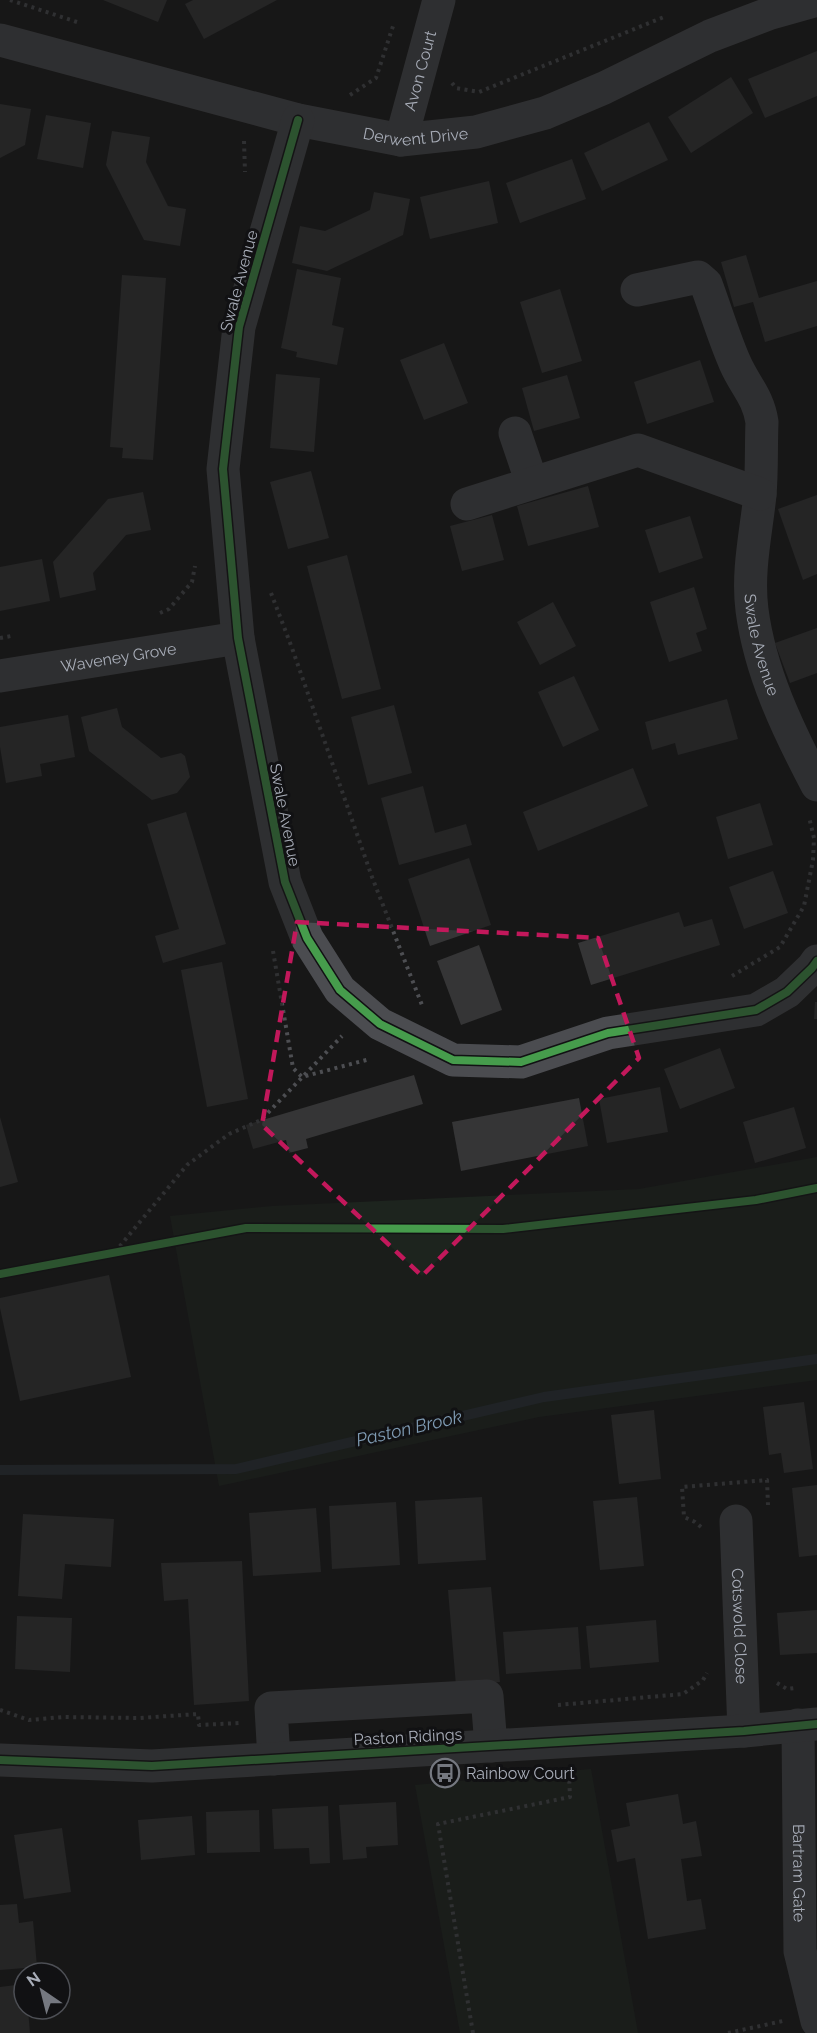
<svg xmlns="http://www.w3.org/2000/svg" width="817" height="2033" viewBox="0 0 817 2033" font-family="Raleway,sans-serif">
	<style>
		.green { fill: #1d241e }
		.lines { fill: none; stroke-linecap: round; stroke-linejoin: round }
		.stream { stroke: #2a3239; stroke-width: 10 }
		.building { fill: #353536 }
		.path { stroke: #4d4e52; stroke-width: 4; stroke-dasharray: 3 4.5; stroke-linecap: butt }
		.minor { stroke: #4b4c50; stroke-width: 33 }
		.cycleway-casing { stroke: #111113; stroke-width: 11 }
		.cycleway { stroke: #469c4c; stroke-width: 8 }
		.marked { fill: none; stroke: #c2185b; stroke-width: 4.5; stroke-dasharray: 12 8; stroke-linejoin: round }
		.labels { text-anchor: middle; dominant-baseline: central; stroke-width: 6; stroke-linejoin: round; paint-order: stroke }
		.street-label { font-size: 16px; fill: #a8adb8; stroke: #111113 }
		.poi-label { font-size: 16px; fill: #a8adb8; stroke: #111113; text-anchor: start }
		.water-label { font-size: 18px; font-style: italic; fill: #7f9bb3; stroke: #111113 }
	</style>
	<rect width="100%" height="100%" fill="#171717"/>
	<g class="green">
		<polygon points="817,1157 817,1380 539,1417 219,1486 170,1216 272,1206 639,1189"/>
		<polygon points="591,1769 638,2033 460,2033 415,1785"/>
	</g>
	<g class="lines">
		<polyline class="stream" points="0,1470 236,1469 544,1397 817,1359"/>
	</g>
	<g class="building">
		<polygon points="103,0 167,0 158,22"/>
		<polygon points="193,0 277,0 204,39 185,4"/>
		<polygon points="817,51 817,96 765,118 748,79"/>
		<polygon points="731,77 753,113 691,153 668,117"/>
		<polygon points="0,104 31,109 25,145 0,158"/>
		<polygon points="46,115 91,123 83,168 37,159"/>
		<polygon points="649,122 668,160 602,191 584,153"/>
		<polygon points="112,131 150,137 146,162 168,206 186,209 180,246 144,240 106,165"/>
		<polygon points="572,159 586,199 520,223 506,183"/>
		<polygon points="489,181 498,223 430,239 420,197"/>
		<polygon points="374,192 410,199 403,235 327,271 292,263 300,226 325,231 370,210"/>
		<polygon points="746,255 759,298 817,281 817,326 765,342 753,302 734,307 721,262"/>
		<polygon points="297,269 341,278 332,325 344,328 337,365 296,357 297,352 281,348"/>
		<polygon points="122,275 166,278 153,460 122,458 123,448 110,447"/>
		<polygon points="560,289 582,361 542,373 520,302"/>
		<polygon points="444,343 468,403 424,420 400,360"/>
		<polygon points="700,360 714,402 647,424 634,382"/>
		<polygon points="276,374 320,378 314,452 270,448"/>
		<polygon points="567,375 580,418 534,431 522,388"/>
		<polygon points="311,471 329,538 288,549 270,482"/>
		<polygon points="588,486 599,527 528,546 517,506"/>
		<polygon points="143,492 151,530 126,535 93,573 96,590 60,598 53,562 108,499"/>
		<polygon points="817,495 817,574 803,580 778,509"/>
		<polygon points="492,515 504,560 462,571 450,526"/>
		<polygon points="690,516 703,558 659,573 645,530"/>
		<polygon points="347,555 381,689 342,699 307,566"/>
		<polygon points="42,559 50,601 0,611 0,567"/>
		<polygon points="694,587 707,629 696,633 702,651 669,662 650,602"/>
		<polygon points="553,602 576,646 540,665 517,622"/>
		<polygon points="817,628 817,673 790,683 775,643"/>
		<polygon points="574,676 599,730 563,747 538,692"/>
		<polygon points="727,699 738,739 678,755 675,743 652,750 645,722"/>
		<polygon points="394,705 412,773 368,785 351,717"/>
		<polygon points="117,708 122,727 161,758 181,753 185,756 190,777 177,793 152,800 89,751 81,717"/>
		<polygon points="68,715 75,757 40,764 42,776 6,783 0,747 0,727"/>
		<polygon points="633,768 648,806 538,851 523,812"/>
		<polygon points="423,786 435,833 466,824 472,845 399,865 381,798"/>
		<polygon points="760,803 773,845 728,859 716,817"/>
		<polygon points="186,812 226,944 163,963 155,936 179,929 147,824"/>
		<polygon points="469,858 491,925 430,946 408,879"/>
		<polygon points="773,871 788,913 744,929 729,887"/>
		<polygon points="679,912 684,927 712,919 720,945 591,985 578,943"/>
		<polygon points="479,945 502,1010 461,1025 437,961"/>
		<polygon points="222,962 248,1099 207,1107 181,970"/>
		<polygon points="815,1002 817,1002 817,1019 814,1019"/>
		<polygon points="720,1048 735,1088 680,1109 664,1069"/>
		<polygon points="414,1075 423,1104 306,1139 308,1148 289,1153 286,1140 253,1149 246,1125"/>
		<polygon points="660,1087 668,1132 607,1143 599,1099"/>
		<polygon points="579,1098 588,1146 461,1171 452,1122"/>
		<polygon points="794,1107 806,1148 755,1163 743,1122"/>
		<polygon points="0,1117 18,1182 0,1187"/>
		<polygon points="109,1275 131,1377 20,1401 0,1308 0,1298"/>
		<polygon points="804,1402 813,1469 784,1473 781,1453 769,1455 763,1407"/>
		<polygon points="654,1410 661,1479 619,1484 611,1415"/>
		<polygon points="817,1485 817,1555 799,1557 792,1488"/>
		<polygon points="482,1497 486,1560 418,1564 415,1501"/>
		<polygon points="637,1497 644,1566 600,1570 593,1501"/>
		<polygon points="396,1502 400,1565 332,1569 329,1506"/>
		<polygon points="316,1508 321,1572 253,1576 249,1513"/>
		<polygon points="23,1514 114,1519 111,1567 65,1564 62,1599 18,1596"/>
		<polygon points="242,1561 249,1701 194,1705 188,1599 164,1601 161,1563"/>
		<polygon points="491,1587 500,1682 456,1686 448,1590"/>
		<polygon points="817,1610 817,1653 780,1655 777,1613"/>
		<polygon points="17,1616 72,1618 70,1672 15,1669"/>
		<polygon points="656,1620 659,1662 590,1668 586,1626"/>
		<polygon points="578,1627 581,1669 506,1674 503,1632"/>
		<polygon points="678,1794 683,1824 696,1821 702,1856 681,1859 687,1901 701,1899 706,1929 648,1939 635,1858 617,1862 611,1830 630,1826 626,1803"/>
		<polygon points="396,1802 398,1845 366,1847 367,1858 343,1860 339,1805"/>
		<polygon points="328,1806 330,1863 310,1864 309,1848 274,1849 272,1809"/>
		<polygon points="259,1810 260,1852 207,1853 206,1812"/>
		<polygon points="192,1816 195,1855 141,1860 138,1820"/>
		<polygon points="62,1828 71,1892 24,1899 14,1835"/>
		<polygon points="17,1904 19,1923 33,1921 37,1967 0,1970 0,1905"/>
		<polygon points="24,1984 24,2009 28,2009 30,2033 0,2033 0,1987"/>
	</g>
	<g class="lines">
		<g class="path">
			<polyline points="10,0 77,22"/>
			<polyline points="452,83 456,88 479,92 664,17"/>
			<polyline points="350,95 376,78 394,23"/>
			<polyline points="244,141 245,172"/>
			<polyline points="271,593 292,648 372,877 422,1005"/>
			<polyline points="160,613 169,609 192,582 195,566"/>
			<polyline points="0,638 11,636"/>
			<polyline points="273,951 293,1068 302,1077 370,1059"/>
			<polyline points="732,976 780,947 804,906 813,860 814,838 809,817"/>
			<polyline points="115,1252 187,1165 229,1134 261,1120 342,1036"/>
			<polyline points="701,1527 695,1522 684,1517 682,1487 767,1480 768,1505"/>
			<polyline points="777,1683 787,1689 795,1688"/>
			<polyline points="558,1705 683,1694 703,1680 707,1673"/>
			<polyline points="0,1710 29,1720 63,1717 139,1718 198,1714 199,1725 239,1723"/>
			<polyline points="473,2033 438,1824 570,1797 569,1776"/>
			<polyline points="728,2033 783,2021"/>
		</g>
		<g class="minor">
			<path id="s1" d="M0,40L298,120L401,140L476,132L545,113L604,88L710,36L768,14L817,0"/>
			<polyline points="298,120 239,327 223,469 238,638 285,882 307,938 340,990 380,1024 453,1060 521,1062 608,1033 756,1010 787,992 812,968 817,961"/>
			<path id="s2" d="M401,140L439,0"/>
			<path id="s3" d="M637,290L698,277L706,284C716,311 724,338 735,363C745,386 758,396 762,422C761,446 762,471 760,495C756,533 747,572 752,610C760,672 788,730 817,785"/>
			<polyline points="515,433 532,483"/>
			<polyline points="467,504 638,450 760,494"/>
			<path id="s4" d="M0,676L238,638"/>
			<path id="s5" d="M736,1521L744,1731"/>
			<path id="s6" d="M798,1725L800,1951L817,2021"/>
			<polyline points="274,1759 271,1708 487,1696 491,1746"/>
			<polyline points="0,1760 152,1766 744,1731 817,1724"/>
		</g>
		<g class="cycleway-casing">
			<g id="cycleway">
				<polyline points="298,120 239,327 223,469 238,638 285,882 307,938 340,990 380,1024 453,1060 521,1062 608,1033 756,1010 787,992 812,968 817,961"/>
				<polyline points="0,1274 246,1228 503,1229 756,1200 817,1188"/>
				<polyline points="0,1760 152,1766 744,1731 817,1724"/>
			</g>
		</g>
		<use href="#cycleway" class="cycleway"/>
	</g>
	<path d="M0 0H817V2033H0ZM297,922L598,938L639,1058L422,1276L262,1125Z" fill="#171717" fill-opacity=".55" fill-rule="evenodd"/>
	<path class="marked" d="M297,922L598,938L639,1058L422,1276L262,1125Z"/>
	<defs>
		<g id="bus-ring" transform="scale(1.5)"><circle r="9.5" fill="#111113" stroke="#757880" stroke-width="1.5"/><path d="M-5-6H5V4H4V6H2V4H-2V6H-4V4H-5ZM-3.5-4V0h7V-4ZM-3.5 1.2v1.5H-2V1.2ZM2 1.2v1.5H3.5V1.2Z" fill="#757880"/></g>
	</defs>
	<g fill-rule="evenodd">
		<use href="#bus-ring" x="445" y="1773"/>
	</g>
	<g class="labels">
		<g class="street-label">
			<text stroke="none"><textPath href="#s2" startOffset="72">Avon Court</textPath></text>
			<text stroke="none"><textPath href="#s1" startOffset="428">Derwent Drive</textPath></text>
			<text transform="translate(239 281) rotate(-75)">Swale Avenue</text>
			<text stroke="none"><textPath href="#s3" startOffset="447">Swale Avenue</textPath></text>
			<text stroke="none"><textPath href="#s4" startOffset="120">Waveney Grove</textPath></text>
			<text transform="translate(285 815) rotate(79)">Swale Avenue</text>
			<text stroke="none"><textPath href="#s5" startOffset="105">Cotswold Close</textPath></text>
			<text transform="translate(408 1737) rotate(-3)">Paston Ridings</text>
			<text stroke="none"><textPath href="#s6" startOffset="148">Bartram Gate</textPath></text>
		</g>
		<g class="poi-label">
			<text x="466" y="1773">Rainbow Court</text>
		</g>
		<g class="water-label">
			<text transform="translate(409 1428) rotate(-13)">Paston Brook</text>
		</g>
	</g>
	<g transform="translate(42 1991) rotate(325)"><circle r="28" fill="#111113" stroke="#4d4f55" stroke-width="1.5"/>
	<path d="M0-4.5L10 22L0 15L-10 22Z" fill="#757880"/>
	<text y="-9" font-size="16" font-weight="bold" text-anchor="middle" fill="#a8adb8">N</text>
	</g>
</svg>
